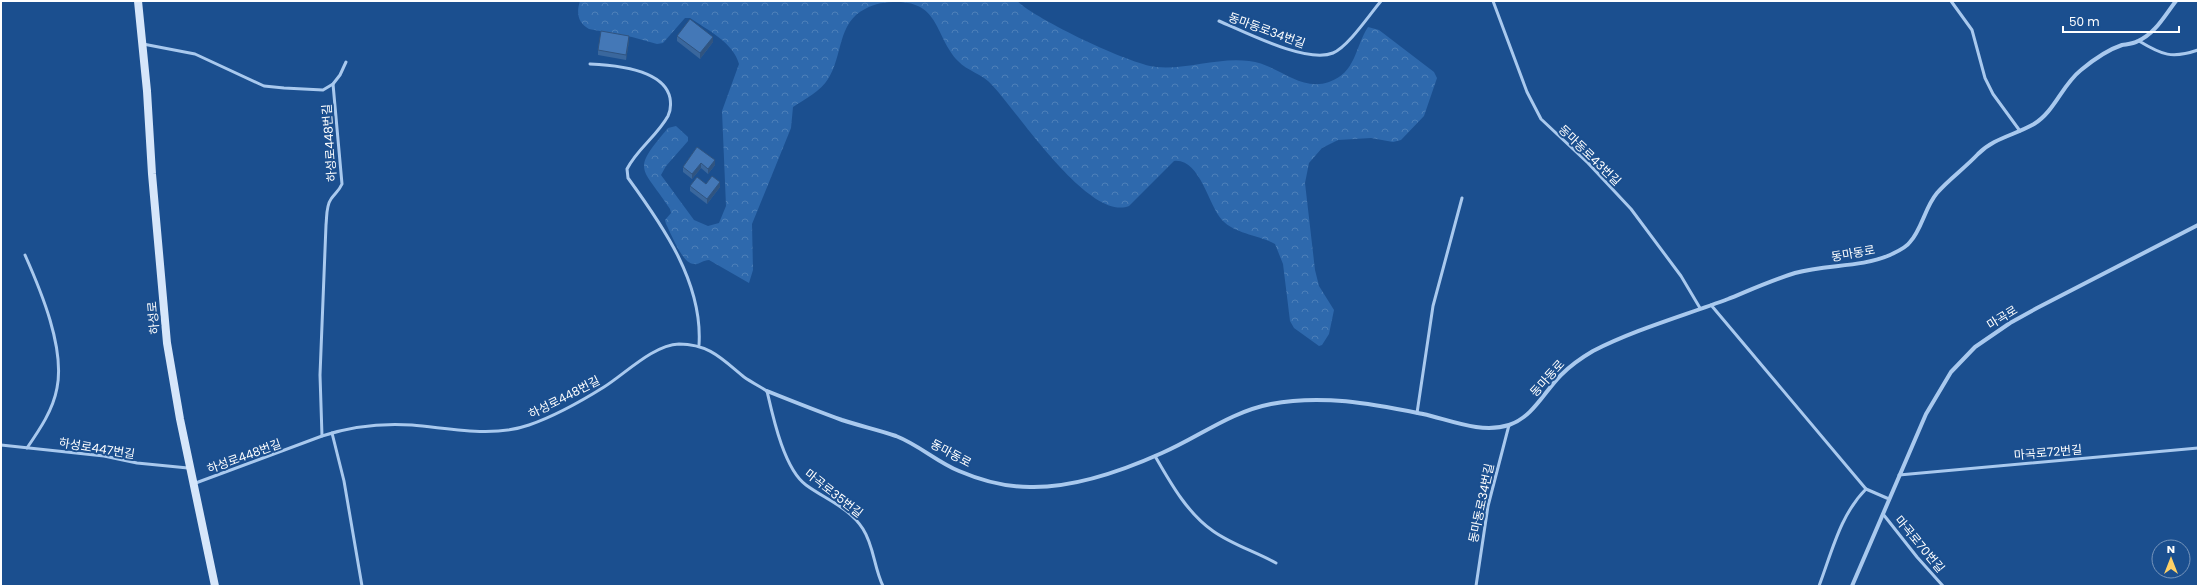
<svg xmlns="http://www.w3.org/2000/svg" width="2199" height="587" viewBox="0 0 2199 587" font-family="Poppins,'Noto Sans KR',sans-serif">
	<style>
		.forest { fill: url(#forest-crowns) }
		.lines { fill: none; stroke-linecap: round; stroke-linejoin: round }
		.lane { stroke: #a9c9ee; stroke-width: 3 }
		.street { stroke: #a9c9ee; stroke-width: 4 }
		.secondary { stroke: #d6e6fa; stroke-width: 8 }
		.wall { fill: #3a679d }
		.shaded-wall { fill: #305480 }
		.building { fill: #4478b7; stroke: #305480 }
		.labels { text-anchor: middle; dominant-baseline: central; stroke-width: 4; stroke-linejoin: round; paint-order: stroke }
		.street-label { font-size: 12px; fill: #fff; stroke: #1b4f8f }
	</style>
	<defs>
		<pattern id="forest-crowns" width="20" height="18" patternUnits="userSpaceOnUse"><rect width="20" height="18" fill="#2e69ad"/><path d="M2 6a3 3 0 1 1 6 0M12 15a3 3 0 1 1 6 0" fill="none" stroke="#4d80b9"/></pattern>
	</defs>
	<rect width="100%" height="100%" fill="#1b4f8f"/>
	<path class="forest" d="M580,1H1017C1037,20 1129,64 1156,67C1187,70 1218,57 1249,61C1278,64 1299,92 1329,82C1356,73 1355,47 1368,27L1379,30L1434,72L1437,78L1424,116L1401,140L1393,142L1371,138L1338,140L1322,148L1309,163L1305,183L1315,270L1319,286L1334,310L1329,334L1322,345L1319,346L1294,328L1290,321L1283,264L1275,244C1259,235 1235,234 1222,220C1208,205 1200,158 1174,161L1129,206C1089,222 1017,111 992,85C983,74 967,71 958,61C935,37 940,2 897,2C886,2 875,3 865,9C837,23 843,56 828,79C821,91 805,99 793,107L791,128L752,224L753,270L749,283L709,260C703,260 699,265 694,264C682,264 671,233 666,224L665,220L671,213L670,209C641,165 631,172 668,128L676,126L688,137V141L666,166L661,175L694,220L708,226L719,223L726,206L722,111L739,64C734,43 706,29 690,18H685L663,43L657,44L632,37L589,29C578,23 576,13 580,1Z"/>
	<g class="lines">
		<g class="lane">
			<polyline points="1493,1 1527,92 1541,119 1588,163 1631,209 1681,276 1700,308"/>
			<polyline points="1951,1 1972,30 1985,78 1993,94 2020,131"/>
			<path d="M1219,21C1245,32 1307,64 1333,53C1348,47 1370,14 1381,1"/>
			<path d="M2139,41C2162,55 2172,59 2198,50"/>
			<polyline points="143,44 195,54 264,86 284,88 323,90 333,84 340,75 346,62"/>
			<path d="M590,64C613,65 664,69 670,98C671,104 671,110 668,116C657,136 637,149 627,169L628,178C663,226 703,283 699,345"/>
			<path d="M25,255C41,291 65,348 57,388C53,410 40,429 27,448"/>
			<polyline points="1711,305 1866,489"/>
			<polyline points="1417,413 1433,306 1462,198"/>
			<polyline points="332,433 344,481 362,586"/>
			<path d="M322,436L320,375L326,225C327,216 326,206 331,199C335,193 339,191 342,184L333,84"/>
			<polyline points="1,445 104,456 137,463 188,468"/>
			<path d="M1155,456C1170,482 1187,513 1213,531C1231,544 1256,552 1276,563"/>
			<polyline points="1899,475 2198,448"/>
			<path d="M193,484L322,436C352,426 381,423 412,425C449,428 492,438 529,425C555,416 580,402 604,387C625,374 653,345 679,344C709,344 722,359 744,377C751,382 759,386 767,391C773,417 784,469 806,485C825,499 850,508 863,529C874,546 874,568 883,586"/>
			<polyline points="1883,514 1917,557 1943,586"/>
			<polyline points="1476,586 1488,506 1509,425"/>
			<path d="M1819,586C1832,552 1840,515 1866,489L1889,499"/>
		</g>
		<g class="street">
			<path d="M767,391C792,401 817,411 842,420C860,426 879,430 896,436C919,445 937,462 959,471C980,480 1007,487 1030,487C1074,488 1122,471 1162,453C1199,437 1230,412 1271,404C1323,394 1372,404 1423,414C1450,420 1481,434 1509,425C1533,417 1544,392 1561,375C1570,366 1581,358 1593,351C1636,329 1683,316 1728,299C1750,290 1772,280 1795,273C1826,264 1860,268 1890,255C1896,252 1906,248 1910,242C1922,229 1925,207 1937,193C1949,179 1965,168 1978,154C1994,138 2015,135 2034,124C2055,111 2062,85 2081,70C2093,60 2107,50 2122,45C2128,44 2133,44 2138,41C2155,34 2165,15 2176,1"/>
			<polyline points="1852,586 1926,414 1951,372 1975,347 2010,323 2037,308 2198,225"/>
		</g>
		<polyline class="secondary" points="138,1 147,91 152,174 167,343 180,419 215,586"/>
	</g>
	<g class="wall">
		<polygon points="677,36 713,42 700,59 677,41"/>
		<polygon points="629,41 626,60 598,55 598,50"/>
		<polygon points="697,147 715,165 708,174 701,168 692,179 683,172 683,167"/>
		<polygon points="706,184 720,187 707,204 690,191 690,186"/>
	</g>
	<g class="shaded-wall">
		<polygon points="629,36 629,41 626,60 626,55"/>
		<polygon points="713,37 713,42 700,59 700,53"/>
		<polygon points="715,160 715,165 708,174 708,169"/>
		<polygon points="701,163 701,168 692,179 692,174"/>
		<polygon points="720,182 720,187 707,204 707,199"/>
	</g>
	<g class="building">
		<polygon points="690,19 713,37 700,53 677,36"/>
		<polygon points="601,31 629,36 626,55 598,50"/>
		<polygon points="697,147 715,160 708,169 701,163 692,174 683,167"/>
		<polygon points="712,176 720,182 707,199 690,186 697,177 706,184"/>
	</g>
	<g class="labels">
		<g class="street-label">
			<text transform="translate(1267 30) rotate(20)">동마동로34번길</text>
			<text transform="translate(329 143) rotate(-94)">하성로448번길</text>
			<text transform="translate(1590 155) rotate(44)">동마동로43번길</text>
			<text transform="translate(1853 253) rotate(-10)">동마동로</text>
			<text transform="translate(2002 317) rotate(-32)">마곡로</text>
			<text transform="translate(153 318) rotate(-95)">하성로</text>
			<text transform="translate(1547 378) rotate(-48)">동마동로</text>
			<text transform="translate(564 397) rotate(-27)">하성로448번길</text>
			<text transform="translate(97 448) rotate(9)">하성로447번길</text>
			<text transform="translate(2048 452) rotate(-5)">마곡로72번길</text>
			<text transform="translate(951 453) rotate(28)">동마동로</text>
			<text transform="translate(244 456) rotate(-20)">하성로448번길</text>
			<text transform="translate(834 493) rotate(38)">마곡로35번길</text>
			<text transform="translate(1481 503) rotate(-78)">동마동로34번길</text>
			<text transform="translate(1920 544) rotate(50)">마곡로70번길</text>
		</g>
	</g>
	<rect width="2199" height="587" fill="none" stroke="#ffffff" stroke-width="4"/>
	<g transform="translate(2171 559)"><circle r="19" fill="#1b4f8f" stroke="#7695bc"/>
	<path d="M0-3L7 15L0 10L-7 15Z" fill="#ffd166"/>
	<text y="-6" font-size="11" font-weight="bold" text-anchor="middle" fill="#ffffff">N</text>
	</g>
	<path d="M2063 26v6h116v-6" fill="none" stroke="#ffffff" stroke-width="2"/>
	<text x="2069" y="26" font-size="12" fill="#ffffff" stroke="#1b4f8f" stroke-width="3" paint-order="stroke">50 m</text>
</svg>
